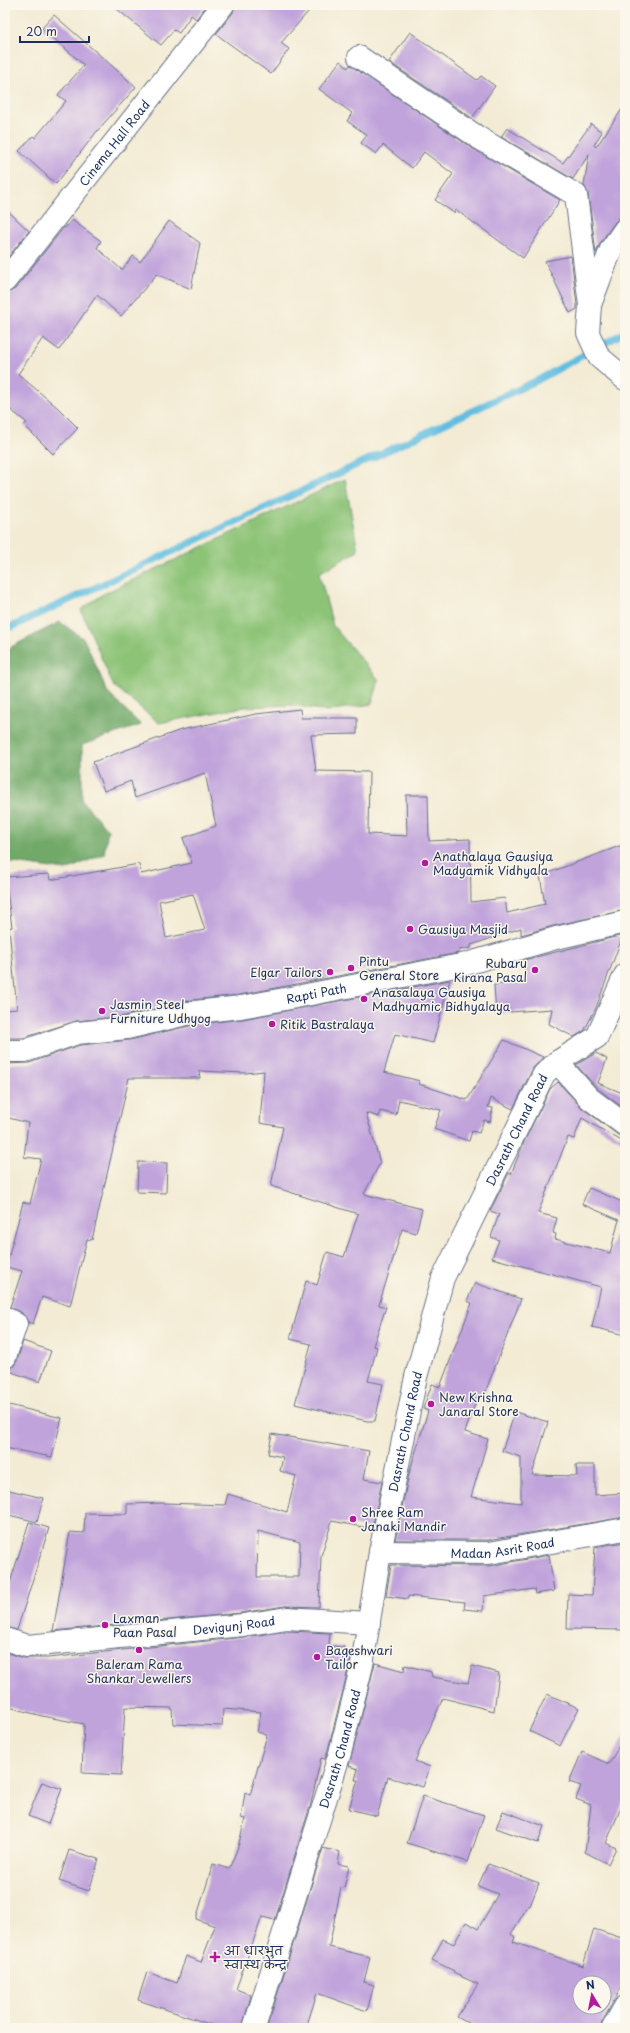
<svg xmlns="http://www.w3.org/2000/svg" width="630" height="2033" viewBox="0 0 630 2033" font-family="'Playpen Sans','Playpen Sans Deva',sans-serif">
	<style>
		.green { fill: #8cc376; stroke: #54796a }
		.forest { fill: #71a967; stroke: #466c62 }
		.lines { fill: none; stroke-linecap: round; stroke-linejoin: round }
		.stream { stroke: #62bee0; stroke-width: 7 }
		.building { fill: #c0a3db; fill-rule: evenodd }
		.minor-casing { stroke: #677187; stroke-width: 24 }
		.major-casing { stroke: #677187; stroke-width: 24 }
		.minor { stroke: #fff; stroke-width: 22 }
		.major { stroke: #fff; stroke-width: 22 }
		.poi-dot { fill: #b5179e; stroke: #fbf7ec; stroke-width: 1.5 }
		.labels { text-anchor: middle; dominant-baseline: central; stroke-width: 3; stroke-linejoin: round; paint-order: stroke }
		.street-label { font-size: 12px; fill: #1b2f5e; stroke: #fbf7ec }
		.poi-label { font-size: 12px; fill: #1b2f5e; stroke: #fbf7ec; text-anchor: start }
	</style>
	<rect width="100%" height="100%" fill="#fbf7ec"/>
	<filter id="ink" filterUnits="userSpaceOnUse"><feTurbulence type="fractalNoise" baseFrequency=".025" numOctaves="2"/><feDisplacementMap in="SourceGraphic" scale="8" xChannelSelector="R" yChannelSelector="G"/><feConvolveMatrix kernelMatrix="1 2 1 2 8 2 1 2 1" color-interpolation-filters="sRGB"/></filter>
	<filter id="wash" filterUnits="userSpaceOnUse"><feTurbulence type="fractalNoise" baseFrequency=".012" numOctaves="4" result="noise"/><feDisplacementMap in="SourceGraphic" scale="16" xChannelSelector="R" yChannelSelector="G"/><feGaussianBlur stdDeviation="0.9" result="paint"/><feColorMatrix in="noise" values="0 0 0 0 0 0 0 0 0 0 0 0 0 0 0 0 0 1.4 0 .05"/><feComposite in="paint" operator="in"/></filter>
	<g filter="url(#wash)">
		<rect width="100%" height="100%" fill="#f3ebd4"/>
		<polygon class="green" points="345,479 358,551 319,573 333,626 379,680 372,704 327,711 290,705 245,707 159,723 113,685 81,610 103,594"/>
		<polygon class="forest" points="60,622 84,639 108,693 141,725 82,745 82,801 108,830 104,854 66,870 7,862 5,868 5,650"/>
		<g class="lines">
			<polyline class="stream" points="5,630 538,380 625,332"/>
		</g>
		<g id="blocks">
			<g class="building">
				<polygon points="112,5 207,5 196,19 191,15 179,33 174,30 161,45"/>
				<polygon points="235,5 314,5 281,43 289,49 271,74 216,34 233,13"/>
				<polygon points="54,15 136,87 98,130 56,184 19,151 33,136 35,138 66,101 58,95 84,65 42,28"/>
				<polygon points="410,32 477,80 481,76 495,86 472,118 389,62"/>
				<polygon points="340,61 348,68 350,65 472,148 560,200 523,258 456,210 454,213 435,200 453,174 424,152 412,168 383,145 376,154 361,143 367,135 347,121 352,113 319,89"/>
				<polygon points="625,105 625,217 619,218 615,222 601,242 596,253 588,193 584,185 589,154 573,179 501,137 507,128 563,163 591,124 602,132 594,145 596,147"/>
				<polygon points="5,208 29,231 5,261"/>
				<polygon points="72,220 101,241 97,248 122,270 133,256 140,262 169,221 200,243 191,289 157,274 121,316 97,295 59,350 43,338 18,374 58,408 78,428 53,454 24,425 27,423 5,405 5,293 15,289 64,227 65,228"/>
				<polygon points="571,256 577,305 577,309 570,313 545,261"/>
				<path d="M300,709L301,718H357V734L311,735L316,771L369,772L368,834L407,836L406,795H428L429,841L470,839L471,902L505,898L507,913L545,904L540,876L625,844V910L553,926L521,935V928L471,945V948L459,950L458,953L239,995L192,1000L125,1016L76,1021L23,1038H6L5,1010L17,1009L9,928L12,927L5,877L49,874L50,880L139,864L141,874L192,863L183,838L216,826L205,773L135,798L131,781L104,791L93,762L181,730L256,714ZM193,894L205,930L166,938L159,901Z"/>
				<polygon points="623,935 595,1010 584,1031 574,1037 549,1024 552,1009 496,1013 494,985 526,982 524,960"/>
				<polygon points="450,980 433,1043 395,1034 384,1072 420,1081 419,1084 467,1100 504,1040 543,1057 533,1068 513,1109 491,1098 488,1107 493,1108 490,1122 484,1120 479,1133 472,1131 469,1141 434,1129 441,1110 399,1100 396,1115 380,1111 379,1117 366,1113 380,1163 364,1194 422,1209 416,1233 402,1229 379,1305 386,1307 373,1346 377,1347 368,1381 383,1384 375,1421 367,1421 295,1404 311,1344 290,1339 306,1281 317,1285 327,1252 344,1257 358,1214 271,1186 283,1127 260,1123 264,1071 246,1073 199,1071 200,1078 129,1078 92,1240 87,1239 70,1306 42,1297 33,1324 28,1322 22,1313 10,1307 22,1271 6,1267 23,1202 30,1204 41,1159 24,1157 28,1123 5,1117 5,1064 29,1063 80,1045 130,1040 197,1024 243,1019"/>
				<polygon points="596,1053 607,1059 598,1083 625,1094 625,1109 598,1089 576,1065"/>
				<polygon points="558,1082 582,1108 618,1135 625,1137 625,1143 582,1118 574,1139 568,1137 538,1213 557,1218 553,1233 556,1234 555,1239 610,1253 619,1220 582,1204 589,1188 625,1203 625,1335 592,1327 601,1287 492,1258 499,1240 491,1237 499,1214 490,1211 509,1173 511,1174 524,1142 550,1089"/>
				<polygon points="138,1162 167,1163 166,1193 137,1192"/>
				<polygon points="475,1283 521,1299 483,1398 478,1396 465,1432 488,1439 471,1497 521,1503 521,1457 502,1451 515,1412 548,1422 532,1475 577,1476 576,1465 595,1465 595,1495 625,1493 625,1517 488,1540 395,1540 409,1474 428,1411 423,1409 432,1384 440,1387 472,1303 467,1301"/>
				<polygon points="23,1341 51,1351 40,1382 6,1370 13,1367 17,1361"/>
				<polygon points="5,1404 62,1418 52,1457 5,1448"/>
				<path d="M272,1434L369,1451L364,1479L382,1482L372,1529L332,1521L321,1556L319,1607L285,1606L241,1613L53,1631L70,1532L84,1533L85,1513L127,1514V1504L165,1503L225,1505L228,1494L287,1512L296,1476L280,1471L283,1457L268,1454ZM258,1531L300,1542L299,1577H257Z"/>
				<polygon points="5,1489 43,1498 37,1522 5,1514"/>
				<polygon points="29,1522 49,1528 17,1630 5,1627 5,1599"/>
				<polygon points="625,1542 625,1630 567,1629 568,1594 592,1595 595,1547"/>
				<polygon points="549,1555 554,1591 535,1594 534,1589 484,1596 483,1611 464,1609 465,1602 408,1596 408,1599 386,1596 391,1565 489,1566"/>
				<polygon points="288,1631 330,1633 329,1646 344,1647 343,1654 351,1656 350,1662 328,1750 325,1759 321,1758 311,1803 275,1920 262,1917 236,1989 251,1995 242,2028 210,2028 212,2025 138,2000 147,1972 177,1983 186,1956 201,1962 215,1926 196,1919 213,1864 229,1869 238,1847 245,1819 241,1818 245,1793 250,1795 267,1735 257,1732 261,1712 223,1709 222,1726 173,1724 172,1708 125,1707 121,1775 82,1773 84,1724 42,1716 5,1706 5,1652 24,1658 48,1658 244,1637"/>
				<polygon points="375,1663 404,1671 405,1665 431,1672 432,1677 468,1683 472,1666 499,1673 494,1711 443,1698 415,1761 430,1767 423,1787 388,1777 377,1816 349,1809 358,1780 355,1780 358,1769 349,1766"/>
				<polygon points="547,1694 579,1708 560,1746 529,1731"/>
				<polygon points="625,1735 625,1798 606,1843 616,1848 608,1864 585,1852 591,1805 576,1799 581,1786 569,1782 582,1752 609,1764"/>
				<polygon points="42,1782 62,1789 48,1824 28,1816"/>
				<polygon points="423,1796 484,1815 468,1862 407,1843"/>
				<polygon points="503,1811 544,1826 538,1843 496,1828"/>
				<polygon points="323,1848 340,1852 338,1864 349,1866 344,1888 341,1887 329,1947 370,1957 364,1982 374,1985 367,2011 317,1993 306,2028 267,2028"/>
				<polygon points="69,1850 99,1859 89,1891 59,1881"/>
				<path d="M488,1864L539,1883L530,1906H528L511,1934L515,1937L513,1942L583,1966L594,1929L625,1939V1981L602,2022L601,2028H477L457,2017L478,1984L453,1973L454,1971L432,1960L443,1939L454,1944L466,1922L478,1929L498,1894L478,1886ZM580,1983H604V2007H580Z"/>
			</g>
		</g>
	</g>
	<g filter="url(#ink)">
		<use href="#blocks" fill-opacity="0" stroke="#677187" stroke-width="1"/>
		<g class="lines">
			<g class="minor-casing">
				<g id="minor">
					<polyline points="359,57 479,138 576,195 590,305"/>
					<polyline points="625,229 611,249 590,305 588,333 599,357 625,379"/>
					<path id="s1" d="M5,281L223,5"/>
					<polyline points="557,1062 589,1098 625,1125"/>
					<polyline points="5,1318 16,1324 5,1357"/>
					<path id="s2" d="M380,1552L489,1553L625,1529"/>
					<path id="s3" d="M5,1639L27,1646L243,1625L287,1618L369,1623"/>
					<path id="s4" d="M254,2028L340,1753L362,1665L380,1552L416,1377L443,1278L544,1074L557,1062L597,1037L625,975"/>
					<polyline points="613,2028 625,2007"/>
				</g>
			</g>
			<g class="major-casing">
				<g id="major">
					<path id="s5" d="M5,1051H25L77,1033L127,1028L195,1012L241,1007L296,997L466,964L556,938L625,922"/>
				</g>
			</g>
			<use href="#minor" class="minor"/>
			<use href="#major" class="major"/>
		</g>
	</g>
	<g class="poi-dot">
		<circle cx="425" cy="863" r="4"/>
		<circle cx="410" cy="929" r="4"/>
		<circle cx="351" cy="968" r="4"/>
		<circle cx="535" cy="970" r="4"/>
		<circle cx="330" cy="972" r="4"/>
		<circle cx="364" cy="999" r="4"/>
		<circle cx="102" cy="1011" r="4"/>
		<circle cx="272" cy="1024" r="4"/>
		<circle cx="431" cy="1404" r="4"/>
		<circle cx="353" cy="1519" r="4"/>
		<circle cx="105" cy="1625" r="4"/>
		<circle cx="139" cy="1650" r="4"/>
		<circle cx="317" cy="1657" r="4"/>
		<path d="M213 1951h4v4h4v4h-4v4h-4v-4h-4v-4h4z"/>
	</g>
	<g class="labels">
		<g class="street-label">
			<text stroke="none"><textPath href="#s1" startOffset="176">Cinema Hall Road</textPath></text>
			<text stroke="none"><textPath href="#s5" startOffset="318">Rapti Path</textPath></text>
			<text stroke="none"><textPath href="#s4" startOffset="940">Dasrath Chand Road</textPath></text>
			<text stroke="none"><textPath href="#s4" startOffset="616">Dasrath Chand Road</textPath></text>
			<text stroke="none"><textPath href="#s2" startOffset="123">Madan Asrit Road</textPath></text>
			<text stroke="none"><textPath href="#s3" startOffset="231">Devigunj Road</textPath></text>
			<text stroke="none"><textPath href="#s4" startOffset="292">Dasrath Chand Road</textPath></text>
		</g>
		<g class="poi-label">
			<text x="433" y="856">Anathalaya Gausiya<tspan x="433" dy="14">Madyamik Vidhyala</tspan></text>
			<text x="418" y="929">Gausiya Masjid</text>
			<text x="359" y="961">Pintu<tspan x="359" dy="14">General Store</tspan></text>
			<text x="527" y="963" text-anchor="end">Rubaru<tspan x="527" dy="14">Kirana Pasal</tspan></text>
			<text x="322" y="972" text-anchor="end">Elgar Tailors</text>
			<text x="372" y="992">Anasalaya Gausiya<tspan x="372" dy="14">Madhyamic Bidhyalaya</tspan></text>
			<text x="110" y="1004">Jasmin Steel<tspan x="110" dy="14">Furniture Udhyog</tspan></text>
			<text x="280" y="1024">Ritik Bastralaya</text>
			<text x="439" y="1397">New Krishna<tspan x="439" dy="14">Janaral Store</tspan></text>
			<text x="361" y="1512">Shree Ram<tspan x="361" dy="14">Janaki Mandir</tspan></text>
			<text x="113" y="1618">Laxman<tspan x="113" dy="14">Paan Pasal</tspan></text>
			<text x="325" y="1650">Bageshwari<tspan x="325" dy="14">Tailor</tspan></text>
			<text x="139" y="1664" text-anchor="middle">Baleram Rama<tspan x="139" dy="14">Shankar Jewellers</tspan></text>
			<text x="224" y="1950">आ धारभुत<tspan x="224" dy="14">स्वास्थ केन्द्र</tspan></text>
		</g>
	</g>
	<rect width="630" height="2033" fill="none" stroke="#fbf7ec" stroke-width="20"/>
	<g transform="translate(592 1995) rotate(350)"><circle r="19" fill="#fbf7ec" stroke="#a1a7b3"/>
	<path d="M0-3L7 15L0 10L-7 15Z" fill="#b5179e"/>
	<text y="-6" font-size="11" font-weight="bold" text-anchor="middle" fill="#1b2f5e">N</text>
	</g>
	<path d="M20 36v6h69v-6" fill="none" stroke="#1b2f5e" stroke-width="2"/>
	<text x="26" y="36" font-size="12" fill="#1b2f5e" stroke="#fbf7ec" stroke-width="3" paint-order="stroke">20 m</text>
</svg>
